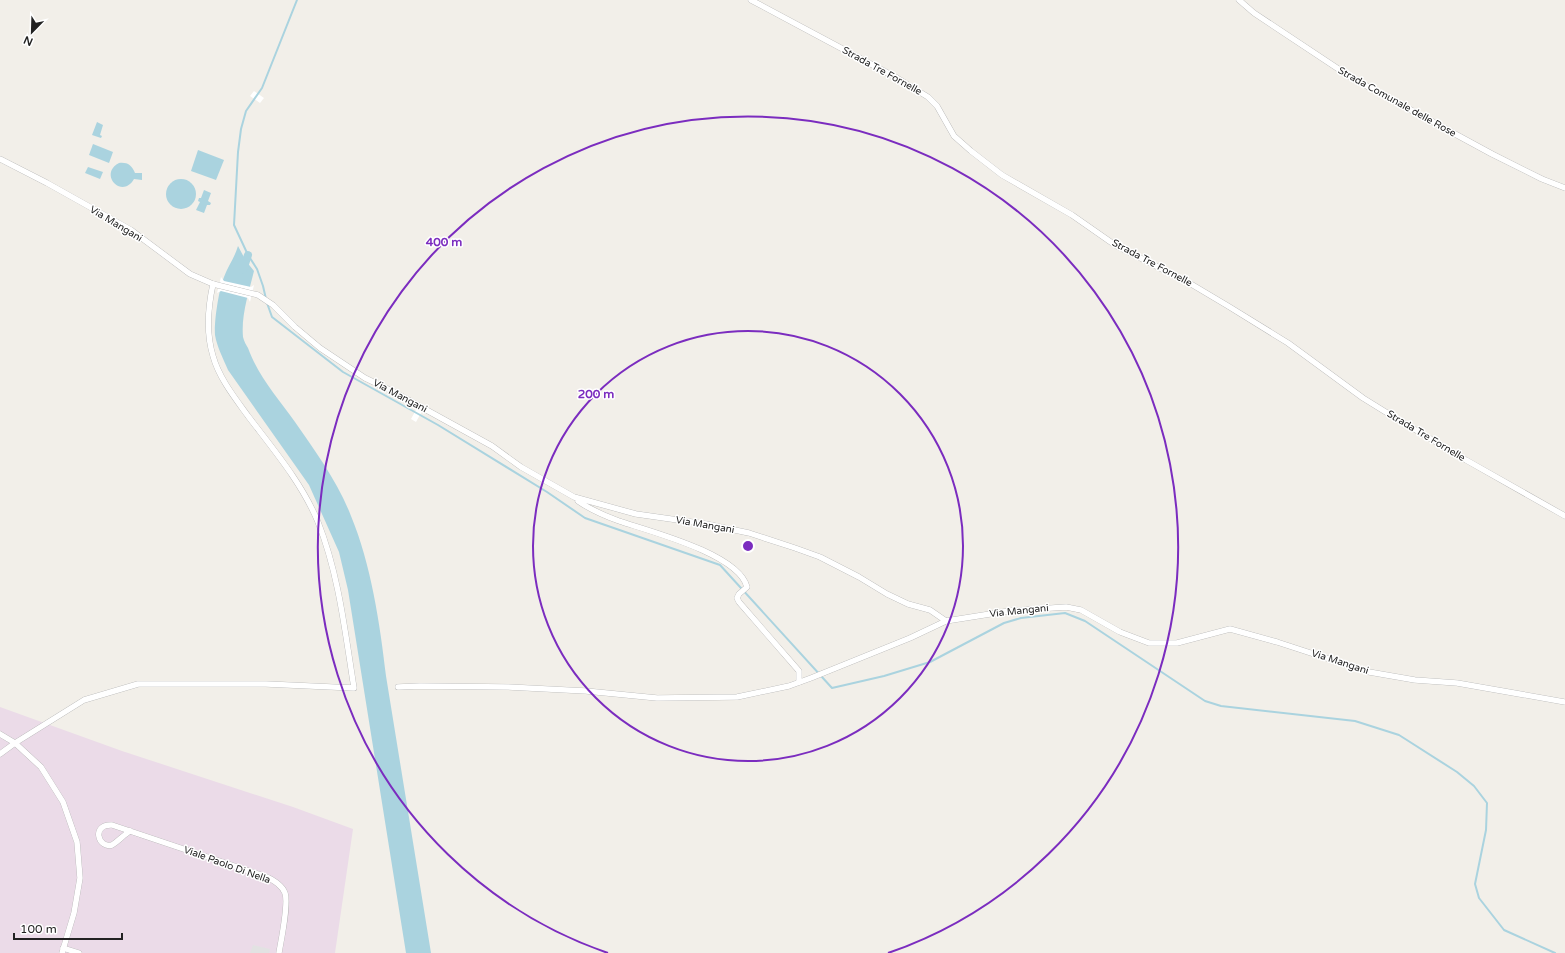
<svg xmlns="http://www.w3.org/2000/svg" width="1565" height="953" viewBox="0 0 1565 953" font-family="'Varela Round',sans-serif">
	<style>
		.industrial { fill: #ebdbe8 }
		.parking { fill: #e2e2e2 }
		.water { fill: #aad3df }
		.pier { fill: #fff }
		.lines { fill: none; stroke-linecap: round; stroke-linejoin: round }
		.stream { stroke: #aad3df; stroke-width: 2 }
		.canal { stroke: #aad3df; stroke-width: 8 }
		.minor-casing { stroke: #a9a9a9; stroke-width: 6 }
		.minor { stroke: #fff; stroke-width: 5.5 }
		.ring { fill: none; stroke: #7b2cbf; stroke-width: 2 }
		.labels { text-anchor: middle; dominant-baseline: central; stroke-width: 3; stroke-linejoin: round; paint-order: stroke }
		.street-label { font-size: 10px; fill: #222; stroke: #fff }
		.centre { fill: #7b2cbf; stroke: #fff; stroke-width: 2 }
		.ring-label { font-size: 12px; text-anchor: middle; font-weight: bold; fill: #7b2cbf; stroke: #fff; stroke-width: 3; stroke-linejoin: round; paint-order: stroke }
	</style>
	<rect width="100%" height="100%" fill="#f2efe9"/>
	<polygon class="industrial" points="0,707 122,751 293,807 353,829 335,953 0,953"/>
	<polygon class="parking" points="253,945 270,949 269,953 250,953"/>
	<g class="water">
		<polygon points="97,122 103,125 100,135 102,136 101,138 92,135"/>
		<polygon points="93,144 113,152 109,163 89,155"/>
		<polygon points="198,150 224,160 216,180 191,171"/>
		<path d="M119,163C127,162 132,165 135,173H142V180L134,179C122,200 98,174 119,163Z"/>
		<polygon points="88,167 103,172 100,179 85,173"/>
		<circle cx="181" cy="194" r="15"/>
		<polygon points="204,190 211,193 208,201 211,203 210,205 207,205 204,213 196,210 200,202 198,201 199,198 201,198"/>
		<path d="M238,246L246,261L254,271C249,292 241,315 243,337C244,341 246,345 248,348C258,376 278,398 295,422C315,451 338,482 351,516C371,564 380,624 386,676L431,953H406L348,590L339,552L309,485L228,370C223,358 217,347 215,335C214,321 219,289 224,277C228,266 235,257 238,246Z"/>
	</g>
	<g class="pier">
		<polygon points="254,91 264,98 260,103 250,96"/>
		<polygon points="221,277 224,281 251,287 254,285 250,302 248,298 221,291 217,293"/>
		<polygon points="417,408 422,411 416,422 411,419"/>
	</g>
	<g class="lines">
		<g class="stream">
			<polyline points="266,299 263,286 257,269 248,255 234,225 238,152 241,129 246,111 262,88 297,0"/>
			<polyline points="267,303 272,317 343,372 438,425 547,492 585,518 720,565 832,688 884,676 930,662 1004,623 1021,618 1065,613 1085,621 1205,701 1221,706 1355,721 1399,735 1457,772 1474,786 1487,803 1486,830 1475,884 1479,898 1504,930 1555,953"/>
		</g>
		<polyline class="canal" points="243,270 248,255"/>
		<g class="minor-casing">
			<g id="minor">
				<polyline points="751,0 897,78 928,97 937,106 954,136 971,151 1002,175 1072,215 1115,245 1191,284 1228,306 1288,343 1363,398 1384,411 1466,460 1565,516"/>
				<polyline points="1239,0 1254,13 1352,78 1492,154 1542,179 1565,188"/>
				<polyline points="0,159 47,183 131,230 190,274 213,284 258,295 273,305 295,327 320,348 365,378 392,391 492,446 521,467 574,497 636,514 706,524 749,533 795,548 820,557 859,577 887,594 908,604 930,610 946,621 1009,611 1066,607 1081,610 1120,632 1149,643 1177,643 1230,629 1277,642 1369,672 1415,680 1457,683 1565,702"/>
				<path d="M578,501C591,510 605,516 619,521C649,531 739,554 747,587L739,594L737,598L739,602L799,671V682"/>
				<polyline points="398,687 420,686 508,687 586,691 657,698 737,697 789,686 811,678 910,638 946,621"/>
				<polyline points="0,734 15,743 41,767 63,802 77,842 80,878 74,913 62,953"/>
				<path d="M0,754L15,743L84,700L138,684H266L354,688C345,632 339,575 318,522C302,483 273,449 248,416C235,398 219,378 213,356C206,333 208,307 213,284"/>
				<path d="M130,831C125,834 116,843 112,845C98,849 91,824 112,825L267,877C274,881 282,885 285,893C289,904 281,940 279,953"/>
				<polyline points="63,948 79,953"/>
			</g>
		</g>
		<use href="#minor" class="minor"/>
	</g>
	<g class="ring">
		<circle cx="748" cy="546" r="215"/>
		<path d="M608 953A430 430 0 1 1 888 953"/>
	</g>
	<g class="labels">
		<g class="street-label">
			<text transform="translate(882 71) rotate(29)">Strada Tre Fornelle</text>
			<text transform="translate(1397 102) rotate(29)">Strada Comunale delle Rose</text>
			<text transform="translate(116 224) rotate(31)">Via Mangani</text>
			<text transform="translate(1152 263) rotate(28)">Strada Tre Fornelle</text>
			<text transform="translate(400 396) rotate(28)">Via Mangani</text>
			<text transform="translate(1426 436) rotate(31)">Strada Tre Fornelle</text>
			<text transform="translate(705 525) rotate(10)">Via Mangani</text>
			<text transform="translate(1019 611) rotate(-6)">Via Mangani</text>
			<text transform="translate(1340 662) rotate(18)">Via Mangani</text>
			<text transform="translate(227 865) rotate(20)">Viale Paolo Di Nella</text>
		</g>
	</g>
	<circle cx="748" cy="546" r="6" class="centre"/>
	<g class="ring-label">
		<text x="444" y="246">400 m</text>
		<text x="596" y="398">200 m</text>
	</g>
	<g transform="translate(32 32) rotate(203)" stroke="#ffffff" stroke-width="3" paint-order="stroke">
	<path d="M0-3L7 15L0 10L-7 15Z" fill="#222222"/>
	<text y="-6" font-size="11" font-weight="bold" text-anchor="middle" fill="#222222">N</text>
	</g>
	<path d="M14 933v6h108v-6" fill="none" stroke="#222222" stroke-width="2"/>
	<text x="20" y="933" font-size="12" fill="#222222" stroke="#ffffff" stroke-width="3" paint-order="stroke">100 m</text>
</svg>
